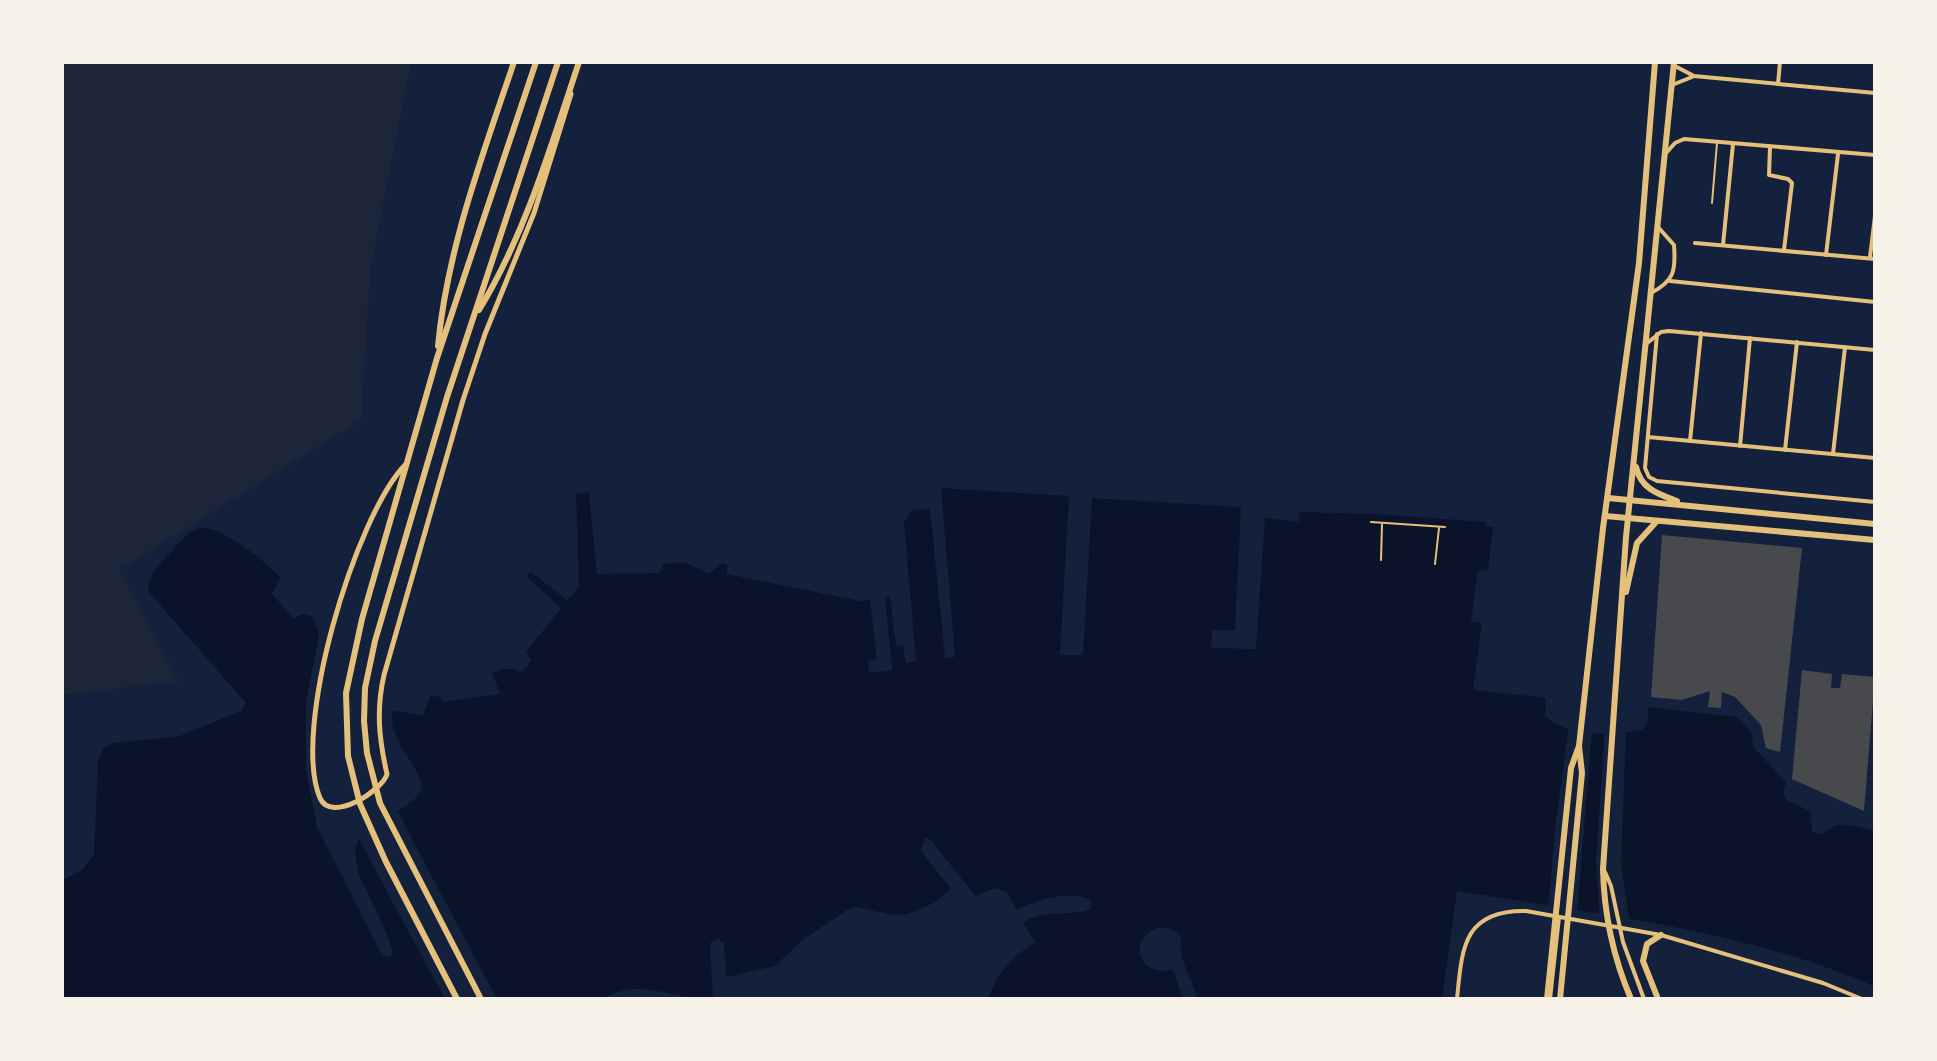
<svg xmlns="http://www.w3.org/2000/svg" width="1937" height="1061" viewBox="0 0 1937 1061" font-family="Lato,sans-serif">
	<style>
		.green { fill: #1d2539 }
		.water { fill: #0b132b }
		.pier { fill: #14213d }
		.building { fill: #48494c }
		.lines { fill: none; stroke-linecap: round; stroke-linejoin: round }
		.path { stroke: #e5c07b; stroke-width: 2 }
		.service { stroke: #e5c07b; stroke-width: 2 }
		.pedestrian { stroke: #e5c07b; stroke-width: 3 }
		.minor { stroke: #e5c07b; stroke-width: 4 }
		.tertiary { stroke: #e5c07b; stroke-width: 5 }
		.secondary { stroke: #e5c07b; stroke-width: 6 }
		.primary { stroke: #e5c07b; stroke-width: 6 }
	</style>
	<rect width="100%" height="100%" fill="#14213d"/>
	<polygon class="green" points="62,62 411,62 370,271 361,420 119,570 178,681 62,695"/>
	<path class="water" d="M941,488L1069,496L1060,655H1083L1092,498L1241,507L1235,630H1212L1211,648L1256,649L1265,518L1298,522L1300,512L1375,514L1486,522L1485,527H1493L1488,571L1478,569L1471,622L1482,623L1473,690L1546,698L1545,716C1569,737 1614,736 1643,729L1648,720V707L1737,717L1750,730L1754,748L1786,782L1783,793L1786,800L1810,811L1812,832C1824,837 1825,830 1835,826C1847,822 1863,828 1875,831V987C1749,930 1593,914 1457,891L1442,999H1197C1194,985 1188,974 1183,961C1177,944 1190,932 1161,927C1140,931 1129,960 1154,969C1160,972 1167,970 1173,970L1183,999H988C997,973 1012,957 1035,942L1023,922C1048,909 1071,917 1091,909V900C1069,890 1037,899 1017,910L1007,892L995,888L975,896L931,840L925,838L921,851L951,889L934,903L908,914L892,915L857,907L847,910L802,940L775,966L726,977L724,943L718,939L710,943L713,999C705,998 695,999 687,997C658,992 632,981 603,999H62V880L81,871L94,855L98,760L103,749L113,743L180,736L241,711L246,703L148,591C150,572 160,563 173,550C180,542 192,528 203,528C225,528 267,563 281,578L272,593L293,619L301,614L309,615L314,619L319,635L306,701V769L317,827L382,955L389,957L393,954L385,929L358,873L355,850L359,838L414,800L422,789C418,760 386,740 393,710L423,716L430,696L441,697L442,702L500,694L492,673C504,668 510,667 522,672L531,661L526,652L561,608L526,576L531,572L567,600L579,588L576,494L589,492L597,574L660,573L662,565C681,560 690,563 706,573H710L721,563L727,564V574L860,601L870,600L877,659L868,661L869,673L892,670L885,597L890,596L896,646L903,645L906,663L916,661L904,522L913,510L930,509L945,658L955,657Z"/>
	<g class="pier">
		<polygon points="1569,724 1592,728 1577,915 1548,910 1556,821"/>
		<polygon points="1626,728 1621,864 1630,925 1600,919 1596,861 1605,729"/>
		<polygon points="398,811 415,845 497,999 445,999 393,903 359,838"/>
	</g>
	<g class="building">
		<polygon points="1662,535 1802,548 1780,752 1766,748 1761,725 1735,697 1722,692 1721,708 1708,707 1710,691 1682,700 1651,697"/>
		<polygon points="1802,670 1832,674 1831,688 1840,688 1842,674 1875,677 1864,811 1792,779"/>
	</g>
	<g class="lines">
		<g class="path">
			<polyline points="1371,522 1445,527"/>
			<polyline points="1381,560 1382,524"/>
			<polyline points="1435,564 1439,528"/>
		</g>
		<polyline class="service" points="1712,203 1717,143"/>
		<polyline class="pedestrian" points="630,999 639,999"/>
		<g class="minor">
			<polyline points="1673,65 1694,76 1875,93"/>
			<polyline points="1778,84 1780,62"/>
			<polyline points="1672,85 1692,77"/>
			<polyline points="1770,147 1769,175 1788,179 1792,183 1784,250"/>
			<polyline points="1667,152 1675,143 1684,139 1875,155"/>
			<polyline points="1695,243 1875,259"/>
			<polyline points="1723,245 1733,144"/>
			<polyline points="1826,255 1838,154"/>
			<polyline points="1870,257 1875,216"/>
			<polyline points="1670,281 1875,302"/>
			<path d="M1651,293C1674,281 1676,271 1674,245L1658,227"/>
			<polyline points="1657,334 1645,468 1649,477 1657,481 1875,502"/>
			<polyline points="1646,344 1661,332 1669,331 1875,350"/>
			<polyline points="1648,437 1875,458"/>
			<polyline points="1690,441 1701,333"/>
			<polyline points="1740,446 1750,338"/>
			<polyline points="1785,450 1797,342"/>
			<polyline points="1833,454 1845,347"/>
			<polyline points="1605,872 1611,886 1623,942 1644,999"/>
			<path d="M1457,999C1462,948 1463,910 1526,911L1661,935L1823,983L1862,999"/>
			<polyline points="1550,999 1559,917"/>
		</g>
		<path class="tertiary" d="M405,465C355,517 291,730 320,798C331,824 383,790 387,774C379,739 376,710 384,675L463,400L485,334L534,213L571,94"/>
		<g class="secondary">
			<path d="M1636,467C1641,489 1658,494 1677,501"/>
			<polyline points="1608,498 1875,524"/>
			<polyline points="1605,516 1875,540"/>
			<polyline points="1626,592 1637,543 1657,521"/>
			<polyline points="1547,999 1571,768 1579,746"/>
			<polyline points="1560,999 1582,773 1579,746 1603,528 1639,263 1655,62"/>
			<path d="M1631,999C1613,957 1604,915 1603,869L1626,537L1674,62"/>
			<polyline points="1658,999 1643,961 1647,944 1661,935"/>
		</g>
		<g class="primary">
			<path d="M479,310C525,235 551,146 579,62"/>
			<path d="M438,346C447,249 483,154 514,62"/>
			<polyline points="457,999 386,862 360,804 348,756 346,693 362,619 437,358 536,62"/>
			<polyline points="481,999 380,803 367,753 364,721 365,688 375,641 447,397 558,62"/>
		</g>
	</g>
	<rect width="1937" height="1061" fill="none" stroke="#f6f1e7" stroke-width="128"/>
</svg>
